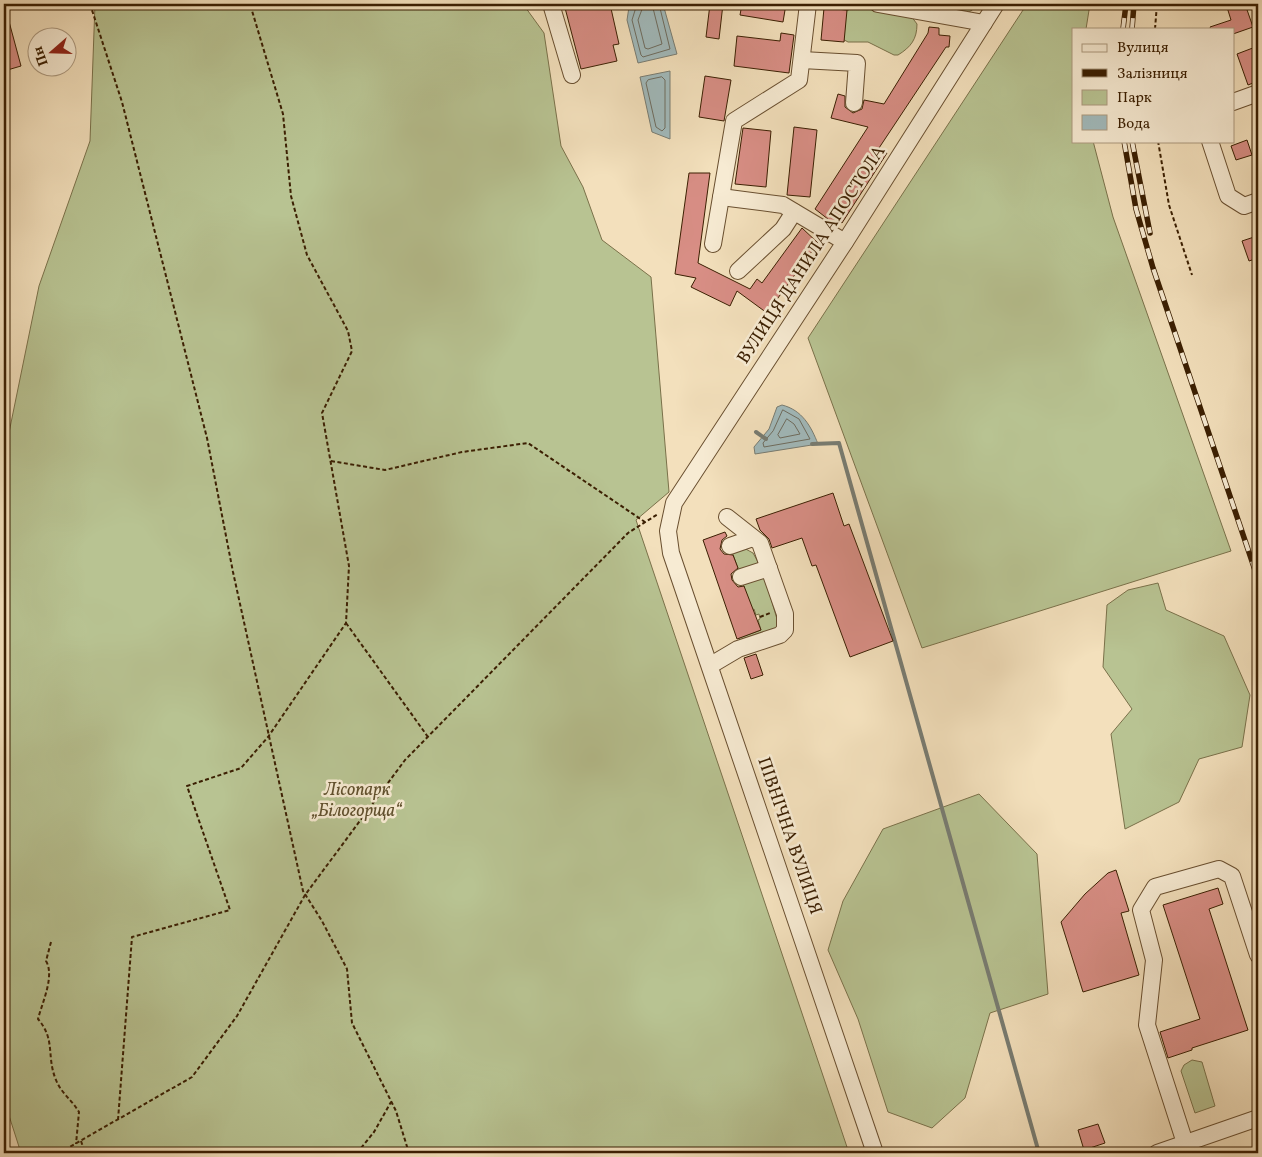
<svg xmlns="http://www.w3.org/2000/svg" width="1262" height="1157" viewBox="0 0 1262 1157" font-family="Vollkorn,serif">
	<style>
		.green { fill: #b8c392; stroke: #7a714a }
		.water { fill: #a1babc; stroke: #787c72 }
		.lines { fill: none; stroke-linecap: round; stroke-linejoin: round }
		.shore { stroke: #6e6c5f; stroke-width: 1 }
		.stream { stroke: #787c72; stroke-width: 4 }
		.building { fill: #d88e85; stroke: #3b1f02 }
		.minor-casing { stroke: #694f30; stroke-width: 18 }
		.path { stroke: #3b1f02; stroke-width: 2; stroke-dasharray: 4 2.5; stroke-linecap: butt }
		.minor { stroke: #f7ebd3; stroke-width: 16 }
		.rail-casing { stroke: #3b1f02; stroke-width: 5.5 }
		.rail { stroke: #f7ebd3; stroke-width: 4; stroke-dasharray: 11; stroke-linecap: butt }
		.labels { text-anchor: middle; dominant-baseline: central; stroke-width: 5; stroke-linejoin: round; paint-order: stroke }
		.street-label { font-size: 18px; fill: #3b1f02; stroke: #f7ebd3 }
		.park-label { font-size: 18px; font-style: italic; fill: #60502d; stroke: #f7ebd3 }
	</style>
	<rect width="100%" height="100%" fill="#f3e0bc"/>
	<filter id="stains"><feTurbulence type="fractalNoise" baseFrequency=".004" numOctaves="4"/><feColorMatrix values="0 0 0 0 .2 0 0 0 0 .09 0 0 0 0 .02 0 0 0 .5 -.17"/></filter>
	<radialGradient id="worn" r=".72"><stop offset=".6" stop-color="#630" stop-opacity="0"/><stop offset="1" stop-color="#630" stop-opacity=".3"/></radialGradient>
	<g class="green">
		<polygon points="95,4 523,4 544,33 561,146 583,187 602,240 651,277 669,492 636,520 849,1153 21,1153 4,1100 4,457 39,286 90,141"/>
		<polygon points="955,4 981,4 969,12 959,10"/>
		<polygon points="1027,4 1090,4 1086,29 1073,29 1073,141 1093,141 1113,217 1231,551 922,648 808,338"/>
		<path d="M854,7L911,16L917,24C917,39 911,47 898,55H894L868,42H848L839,37L845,12Z"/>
		<polygon points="742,547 753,553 758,562 755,566 739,571 731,549"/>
		<polygon points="758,576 765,578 779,626 775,631 741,643 739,638 761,630 758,620 760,619 759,614 756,615 754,609 752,610 742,581"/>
		<polygon points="1158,583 1166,610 1224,636 1250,695 1242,747 1199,759 1179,802 1125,829 1111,734 1132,709 1103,667 1107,605 1128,590"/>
		<polygon points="979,794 1037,854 1048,994 990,1013 965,1098 932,1128 888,1112 858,1019 828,950 843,901 883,829"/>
		<polygon points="1192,1060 1202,1062 1215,1106 1195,1113 1181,1071 1184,1065"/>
	</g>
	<g class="water">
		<polygon points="651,4 663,4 677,54 638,63 627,20 629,7"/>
		<polygon points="670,71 670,139 652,132 640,77"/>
		<path d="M782,405C802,410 811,426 818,444L755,454L754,447L769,429L777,407Z"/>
	</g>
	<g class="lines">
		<g class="shore">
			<polyline points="637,4 632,20 641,55 643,57 670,49 659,4"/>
			<polyline points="644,4 638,20 645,48 648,49 662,44 652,4"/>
			<polygon points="662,77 665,80 665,128 662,131 656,127 646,83 648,80"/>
			<polygon points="783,410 799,419 810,439 764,447 763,443 773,431"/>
			<polygon points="787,419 794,424 800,434 780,438 778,435"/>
		</g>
		<g class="stream">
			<polyline points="756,432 766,439"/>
			<polyline points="812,444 839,443 1039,1153"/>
		</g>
	</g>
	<g class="building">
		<polygon points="564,4 610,4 619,44 613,45 617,61 581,69"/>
		<polygon points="710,4 723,4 719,39 706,37"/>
		<polygon points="742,4 786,4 783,22 740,15"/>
		<polygon points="1226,4 1245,4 1253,27 1233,34 1233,29 1211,29 1210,27 1231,20"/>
		<polygon points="824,8 847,10 844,42 821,40"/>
		<polygon points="7,14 21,66 4,71 4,15"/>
		<polygon points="929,27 939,28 939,35 950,36 949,47 946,47 879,148 887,153 842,223 836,218 833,223 815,209 868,127 831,118 838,94 845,96 845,107 853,113 862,109 864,100 884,104 928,33"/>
		<polygon points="781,33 794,35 789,73 734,66 737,36 780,41"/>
		<polygon points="1258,46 1258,81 1248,85 1237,54"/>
		<polygon points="705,76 731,80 724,121 699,117"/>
		<polygon points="794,127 817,130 810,197 787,195"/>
		<polygon points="743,128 771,131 766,187 735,184"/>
		<polygon points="1247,140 1252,155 1236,160 1231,146"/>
		<polygon points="689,173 710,173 698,263 750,289 757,279 762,283 802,228 818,243 767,313 737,291 730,306 691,287 696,278 675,274"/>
		<polygon points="1254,237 1258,248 1258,258 1249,261 1242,241"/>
		<polygon points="833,493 844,526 849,524 893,641 850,657 816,565 812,566 802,538 772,548 769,539 760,530 756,519"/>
		<polygon points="725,532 727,536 722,540 720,549 724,554 733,555 738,568 731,574 732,580 738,587 744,586 761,630 737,639 703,540"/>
		<polygon points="756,654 763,675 751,679 744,658"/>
		<polygon points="1116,870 1129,911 1121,913 1139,975 1083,992 1061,922 1085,894 1108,873"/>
		<polygon points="1218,888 1223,904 1209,909 1248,1030 1192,1048 1192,1050 1168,1058 1160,1032 1200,1019 1163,905"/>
		<polygon points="1098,1124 1105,1143 1084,1150 1078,1130"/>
	</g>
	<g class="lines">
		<g class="minor-casing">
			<g id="minor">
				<polyline points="551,4 572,75"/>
				<polyline points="878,4 984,23"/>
				<polyline points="802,60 857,63 854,103"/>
				<polyline points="1233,102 1258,93"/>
				<polyline points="1210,141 1228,196 1244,206 1258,201"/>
				<polyline points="721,197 783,205 845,242"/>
				<polyline points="713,244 734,121 799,80 808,4"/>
				<polyline points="738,271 783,229 794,212"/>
				<polyline points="730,546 753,538"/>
				<polyline points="741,577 769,568"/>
				<polyline points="711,665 738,649 780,635 785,630 785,614 760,543 727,517"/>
				<polyline points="1185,1143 1147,1025 1154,960 1141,910 1155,887 1219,869 1232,876 1258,955"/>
				<polyline points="875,1153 671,553 668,531 674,503 845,242 996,4"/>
				<polyline points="1157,1153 1258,1118"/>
			</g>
		</g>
		<g class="path">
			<polyline points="90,4 122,102 207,438 233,572 303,891 322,921 347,969 352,1023 396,1111 409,1153"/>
			<polyline points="1155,29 1157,4"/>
			<polyline points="1158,141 1169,205 1192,275"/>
			<polyline points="331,461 385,470 462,452 528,443 645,522"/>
			<polyline points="760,617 770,613"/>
			<polyline points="346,623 428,737"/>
			<path d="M51,942L46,961C55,976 42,1003 38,1019C56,1040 46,1056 56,1080C61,1093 72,1100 79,1112L76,1144"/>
			<polyline points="118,1120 132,937 230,910 187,786 241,768 268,737 346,623 349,566 322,413 352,351 348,331 307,255 291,196 283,114 250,4"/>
			<polyline points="81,1141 85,1153"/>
			<polyline points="59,1153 192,1077 237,1016 305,895 405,760 628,533 658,514"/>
			<polyline points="357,1153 374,1132 391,1102"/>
		</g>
		<use href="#minor" class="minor"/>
		<g class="rail-casing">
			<g id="rail">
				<polyline points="1123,29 1126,4"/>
				<polyline points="1132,29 1134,4"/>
				<polyline points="1124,141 1136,209 1153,268 1258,579"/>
				<polyline points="1132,141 1150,233"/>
			</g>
		</g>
		<use href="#rail" class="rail"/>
	</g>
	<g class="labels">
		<g class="street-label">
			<text transform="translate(812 255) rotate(-57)">ВУЛИЦЯ ДАНИЛА АПОСТОЛА</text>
			<text transform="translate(789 836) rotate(71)">ПІВНІЧНА ВУЛИЦЯ</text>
		</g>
		<g class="park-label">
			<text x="357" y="790">Лісопарк<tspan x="357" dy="21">„Білогорща“</tspan></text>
		</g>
	</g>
	<rect width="1262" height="1157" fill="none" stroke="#f3e0bc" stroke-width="20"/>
	<rect x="5" y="5" width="1252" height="1147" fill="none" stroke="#3b1f02" stroke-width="2.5"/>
	<rect x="10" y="10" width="1242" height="1137" fill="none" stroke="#3b1f02"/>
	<rect x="1072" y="28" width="162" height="115" fill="#f7ebd3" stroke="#ac997f"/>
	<rect x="1082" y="44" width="25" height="8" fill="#f7ebd3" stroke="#ac997f"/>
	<text x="1117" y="52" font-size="15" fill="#3b1f02">Вулиця</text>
	<rect x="1082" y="69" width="25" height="8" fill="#3b1f02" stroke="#ac997f"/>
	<text x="1117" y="78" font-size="15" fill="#3b1f02">Залізниця</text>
	<rect x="1082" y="90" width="25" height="15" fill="#b8c392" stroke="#ac997f"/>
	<text x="1117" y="102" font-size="15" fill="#3b1f02">Парк</text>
	<rect x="1082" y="115" width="25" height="15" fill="#a1babc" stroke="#ac997f"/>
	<text x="1117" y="128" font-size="15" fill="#3b1f02">Вода</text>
	<g transform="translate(52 52) rotate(250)"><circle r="24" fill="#f7ebd3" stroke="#ac997f"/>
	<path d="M0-4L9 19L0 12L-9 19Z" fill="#8f2418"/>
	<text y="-8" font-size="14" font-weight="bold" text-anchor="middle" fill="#3b1f02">Пн</text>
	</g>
	<rect width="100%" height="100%" filter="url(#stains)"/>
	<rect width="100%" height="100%" fill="url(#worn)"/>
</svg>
